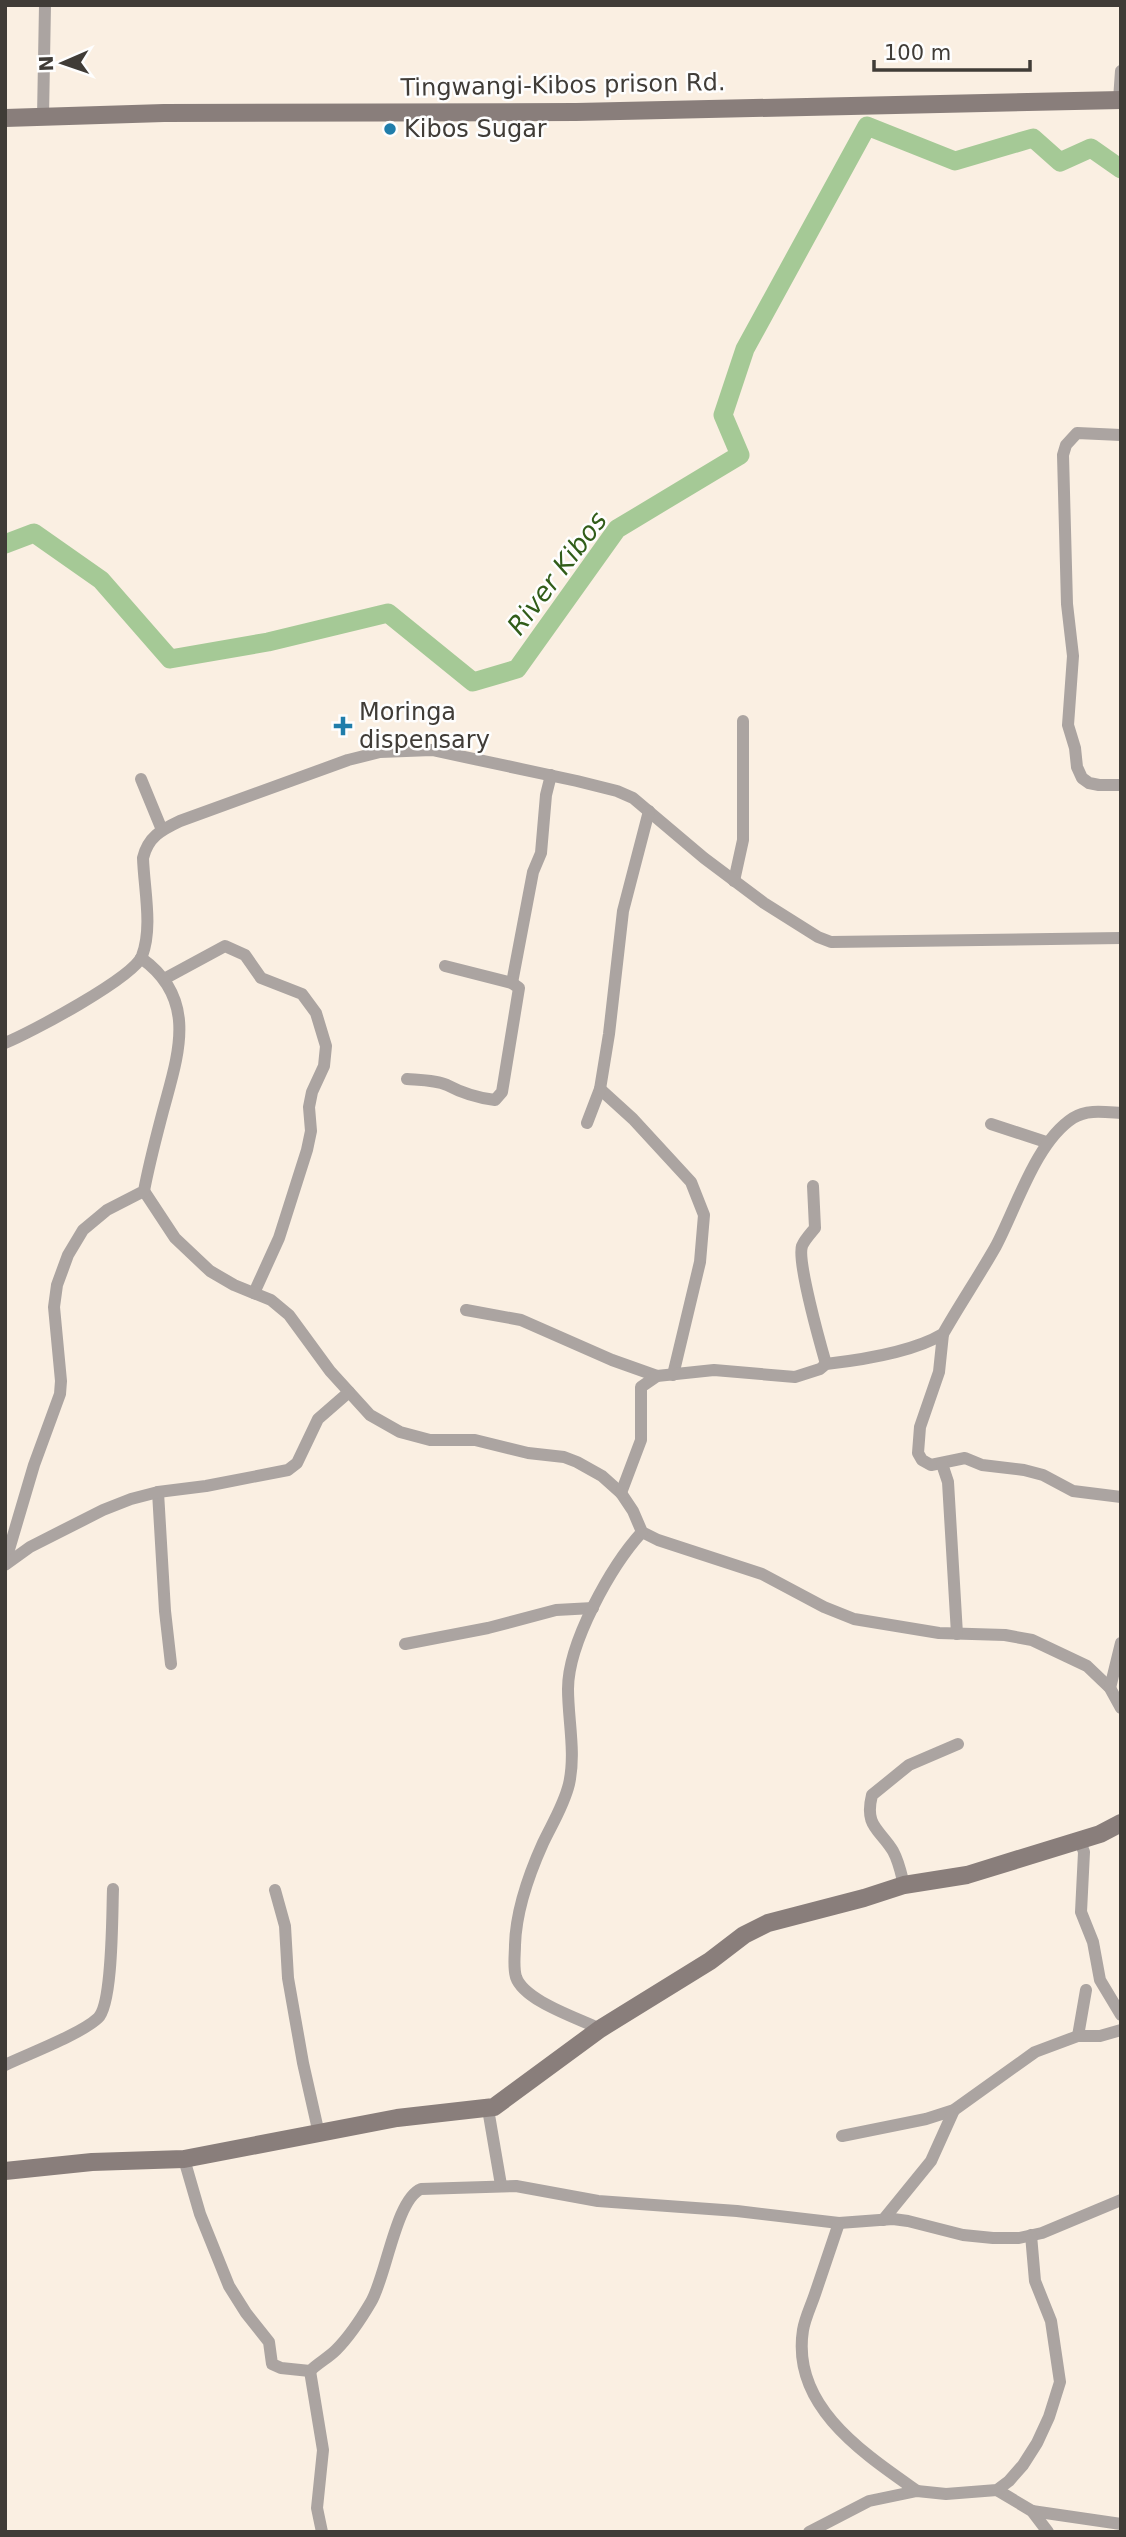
<svg xmlns="http://www.w3.org/2000/svg" width="1126" height="2537" viewBox="0 0 1126 2537" font-family="'DejaVu Sans',sans-serif">
	<style>
		.lines { fill: none; stroke-linecap: round; stroke-linejoin: round }
		.river { stroke: #a5c996; stroke-width: 19 }
		.street { stroke: #aba4a1; stroke-width: 12 }
		.secondary { stroke: #897e7b; stroke-width: 18 }
		.poi-dot { fill: #207daa; stroke: #fefefe; stroke-width: 2.5 }
		.labels { text-anchor: middle; dominant-baseline: central; stroke-width: 5; stroke-linejoin: round; paint-order: stroke }
		.street-label { font-size: 24px; fill: #403c37; stroke: #fefefe }
		.poi-label { font-size: 24px; fill: #403c37; stroke: #fefefe; text-anchor: start }
		.water-label { font-size: 26px; font-style: italic; fill: #315d19; stroke: #fefefe }
	</style>
	<rect width="100%" height="100%" fill="#faefe2"/>
	<g class="lines">
		<polyline class="river" points="5,544 34,533 101,580 170,659 268,642 388,613 473,682 517,669 617,529 740,455 723,415 745,349 867,126 955,161 1033,138 1060,162 1091,148 1121,169"/>
		<g class="street">
			<polyline points="1119,100 1121,71"/>
			<polyline points="43,117 45,5"/>
			<polyline points="1121,435 1077,433 1066,445 1063,455 1067,604 1073,656 1068,725 1075,748 1077,767 1082,778 1089,783 1099,785 1121,785"/>
			<polyline points="141,779 162,830"/>
			<polyline points="734,881 743,840 743,721"/>
			<polyline points="164,979 225,946 245,955 261,978 302,994 316,1013 326,1046 324,1066 312,1092 309,1107 311,1131 307,1150 279,1238 254,1293"/>
			<polyline points="512,983 533,872 541,853 546,795 551,775"/>
			<path d="M5,1043C30,1033 133,978 142,956C153,927 144,889 143,858C148,837 161,830 180,821L348,760L380,752L432,750L577,781L617,791L633,798L704,858L764,903L818,937L831,942L1121,938"/>
			<path d="M407,1079C419,1080 436,1080 447,1085C462,1093 478,1098 495,1100L502,1092L519,988L512,983L445,966"/>
			<polyline points="600,1089 633,1119 691,1182 704,1215 700,1262 673,1375"/>
			<polyline points="587,1123 600,1089 609,1034 623,911 649,811"/>
			<polyline points="991,1124 1046,1142"/>
			<path d="M813,1186L815,1228C811,1233 805,1239 802,1246C797,1261 820,1343 826,1364"/>
			<polyline points="144,1191 175,1238 210,1271 234,1285 271,1300 289,1315 330,1371 370,1415 400,1432 430,1440 475,1440 528,1453 564,1457 577,1462 602,1476 621,1493 633,1511 642,1532 658,1540 762,1574 824,1607 854,1619 939,1633 1005,1635 1032,1640 1087,1666 1110,1688 1121,1708"/>
			<polyline points="466,1310 521,1320 612,1360 657,1376"/>
			<polyline points="943,1334 939,1372 920,1427 918,1453 922,1460 931,1465 965,1458 982,1465 1024,1470 1043,1475 1073,1491 1121,1497"/>
			<polyline points="942,1464 948,1482 957,1634"/>
			<polyline points="158,1492 165,1611 171,1664"/>
			<path d="M621,1493L641,1440V1387L657,1376L714,1370L795,1377L820,1369L826,1364C861,1360 913,1352 943,1334C960,1304 979,1276 996,1246C1017,1206 1036,1142 1073,1118C1087,1109 1105,1112 1121,1113"/>
			<path d="M5,1563L34,1465L60,1394L61,1381L54,1307L57,1285L68,1255L83,1230L107,1210L144,1191C149,1164 156,1138 163,1111C178,1055 199,999 141,958"/>
			<polyline points="5,1565 30,1547 103,1510 131,1499 158,1492 206,1486 288,1470 297,1463 318,1419 349,1392"/>
			<polyline points="405,1644 488,1628 556,1610 593,1608"/>
			<polyline points="1110,1688 1121,1643"/>
			<polyline points="1080,1841 1084,1852 1081,1912 1093,1942 1100,1980 1121,2015"/>
			<path d="M904,1885C901,1873 899,1862 893,1851C880,1829 864,1827 872,1795L909,1765L958,1744"/>
			<polyline points="275,1890 285,1926 288,1978 303,2063 319,2134"/>
			<path d="M600,2029C578,2018 524,2001 516,1977C513,1967 515,1955 515,1945C516,1910 529,1874 543,1843C552,1824 564,1805 569,1784C576,1753 568,1720 568,1689C568,1643 611,1566 642,1532"/>
			<polyline points="1078,2036 1086,1990"/>
			<path d="M5,2065C28,2054 81,2034 98,2018C113,2004 112,1913 113,1889"/>
			<polyline points="488,2109 501,2185"/>
			<polyline points="842,2136 926,2119 954,2110 1035,2052 1078,2036 1100,2036 1121,2030"/>
			<path d="M184,2159L200,2214L229,2286L246,2313L269,2342L272,2364L281,2368L310,2371C318,2363 328,2358 336,2350C350,2336 361,2319 371,2302C386,2277 396,2199 421,2189L516,2186L598,2201L737,2211L839,2223L893,2219L908,2221L963,2235L993,2238H1019L1042,2233L1121,2200"/>
			<polyline points="883,2220 931,2161 954,2110"/>
			<path d="M839,2223C831,2247 823,2270 815,2294C811,2306 805,2318 803,2330C791,2406 863,2453 917,2491"/>
			<polyline points="310,2371 323,2450 317,2508 322,2532"/>
			<polyline points="997,2490 1032,2511 1048,2532"/>
			<polyline points="1032,2511 1121,2524"/>
			<polyline points="809,2532 869,2501 917,2491 946,2494 997,2490 1009,2481 1023,2465 1037,2443 1049,2417 1060,2382 1051,2321 1035,2281 1031,2235"/>
		</g>
		<g class="secondary">
			<polyline points="5,118 164,113 576,112 1121,100"/>
			<polyline points="5,2171 92,2162 184,2159 397,2118 494,2107 600,2029 710,1961 744,1935 768,1923 864,1898 904,1885 967,1875 1100,1834 1121,1823"/>
		</g>
	</g>
	<g class="poi-dot">
		<circle cx="390" cy="129" r="7"/>
		<path d="M339.5 715.5h7v7h7v7h-7v7h-7v-7h-7v-7h7z"/>
	</g>
	<g class="labels">
		<g class="street-label">
			<text transform="translate(563 85) rotate(-1)">Tingwangi-Kibos prison Rd.</text>
		</g>
		<g class="poi-label">
			<text x="404" y="129">Kibos Sugar</text>
			<text x="359" y="712">Moringa<tspan x="359" dy="28">dispensary</tspan></text>
		</g>
		<g class="water-label">
			<text transform="translate(557 573) rotate(-53)">River Kibos</text>
		</g>
	</g>
	<rect width="1126" height="2537" fill="none" stroke="#403c37" stroke-width="14"/>
	<g transform="translate(63 63) rotate(268)" stroke="#fefefe" stroke-width="5" paint-order="stroke">
	<path d="M0-5L12 26L0 18L-12 26Z" fill="#403c37"/>
	<text y="-10" font-size="19" font-weight="bold" text-anchor="middle" fill="#403c37">N</text>
	</g>
	<path d="M874 60v10h156v-10" fill="none" stroke="#403c37" stroke-width="3.5"/>
	<text x="884" y="60" font-size="21" fill="#403c37" stroke="#fefefe" stroke-width="5" paint-order="stroke">100 m</text>
</svg>
